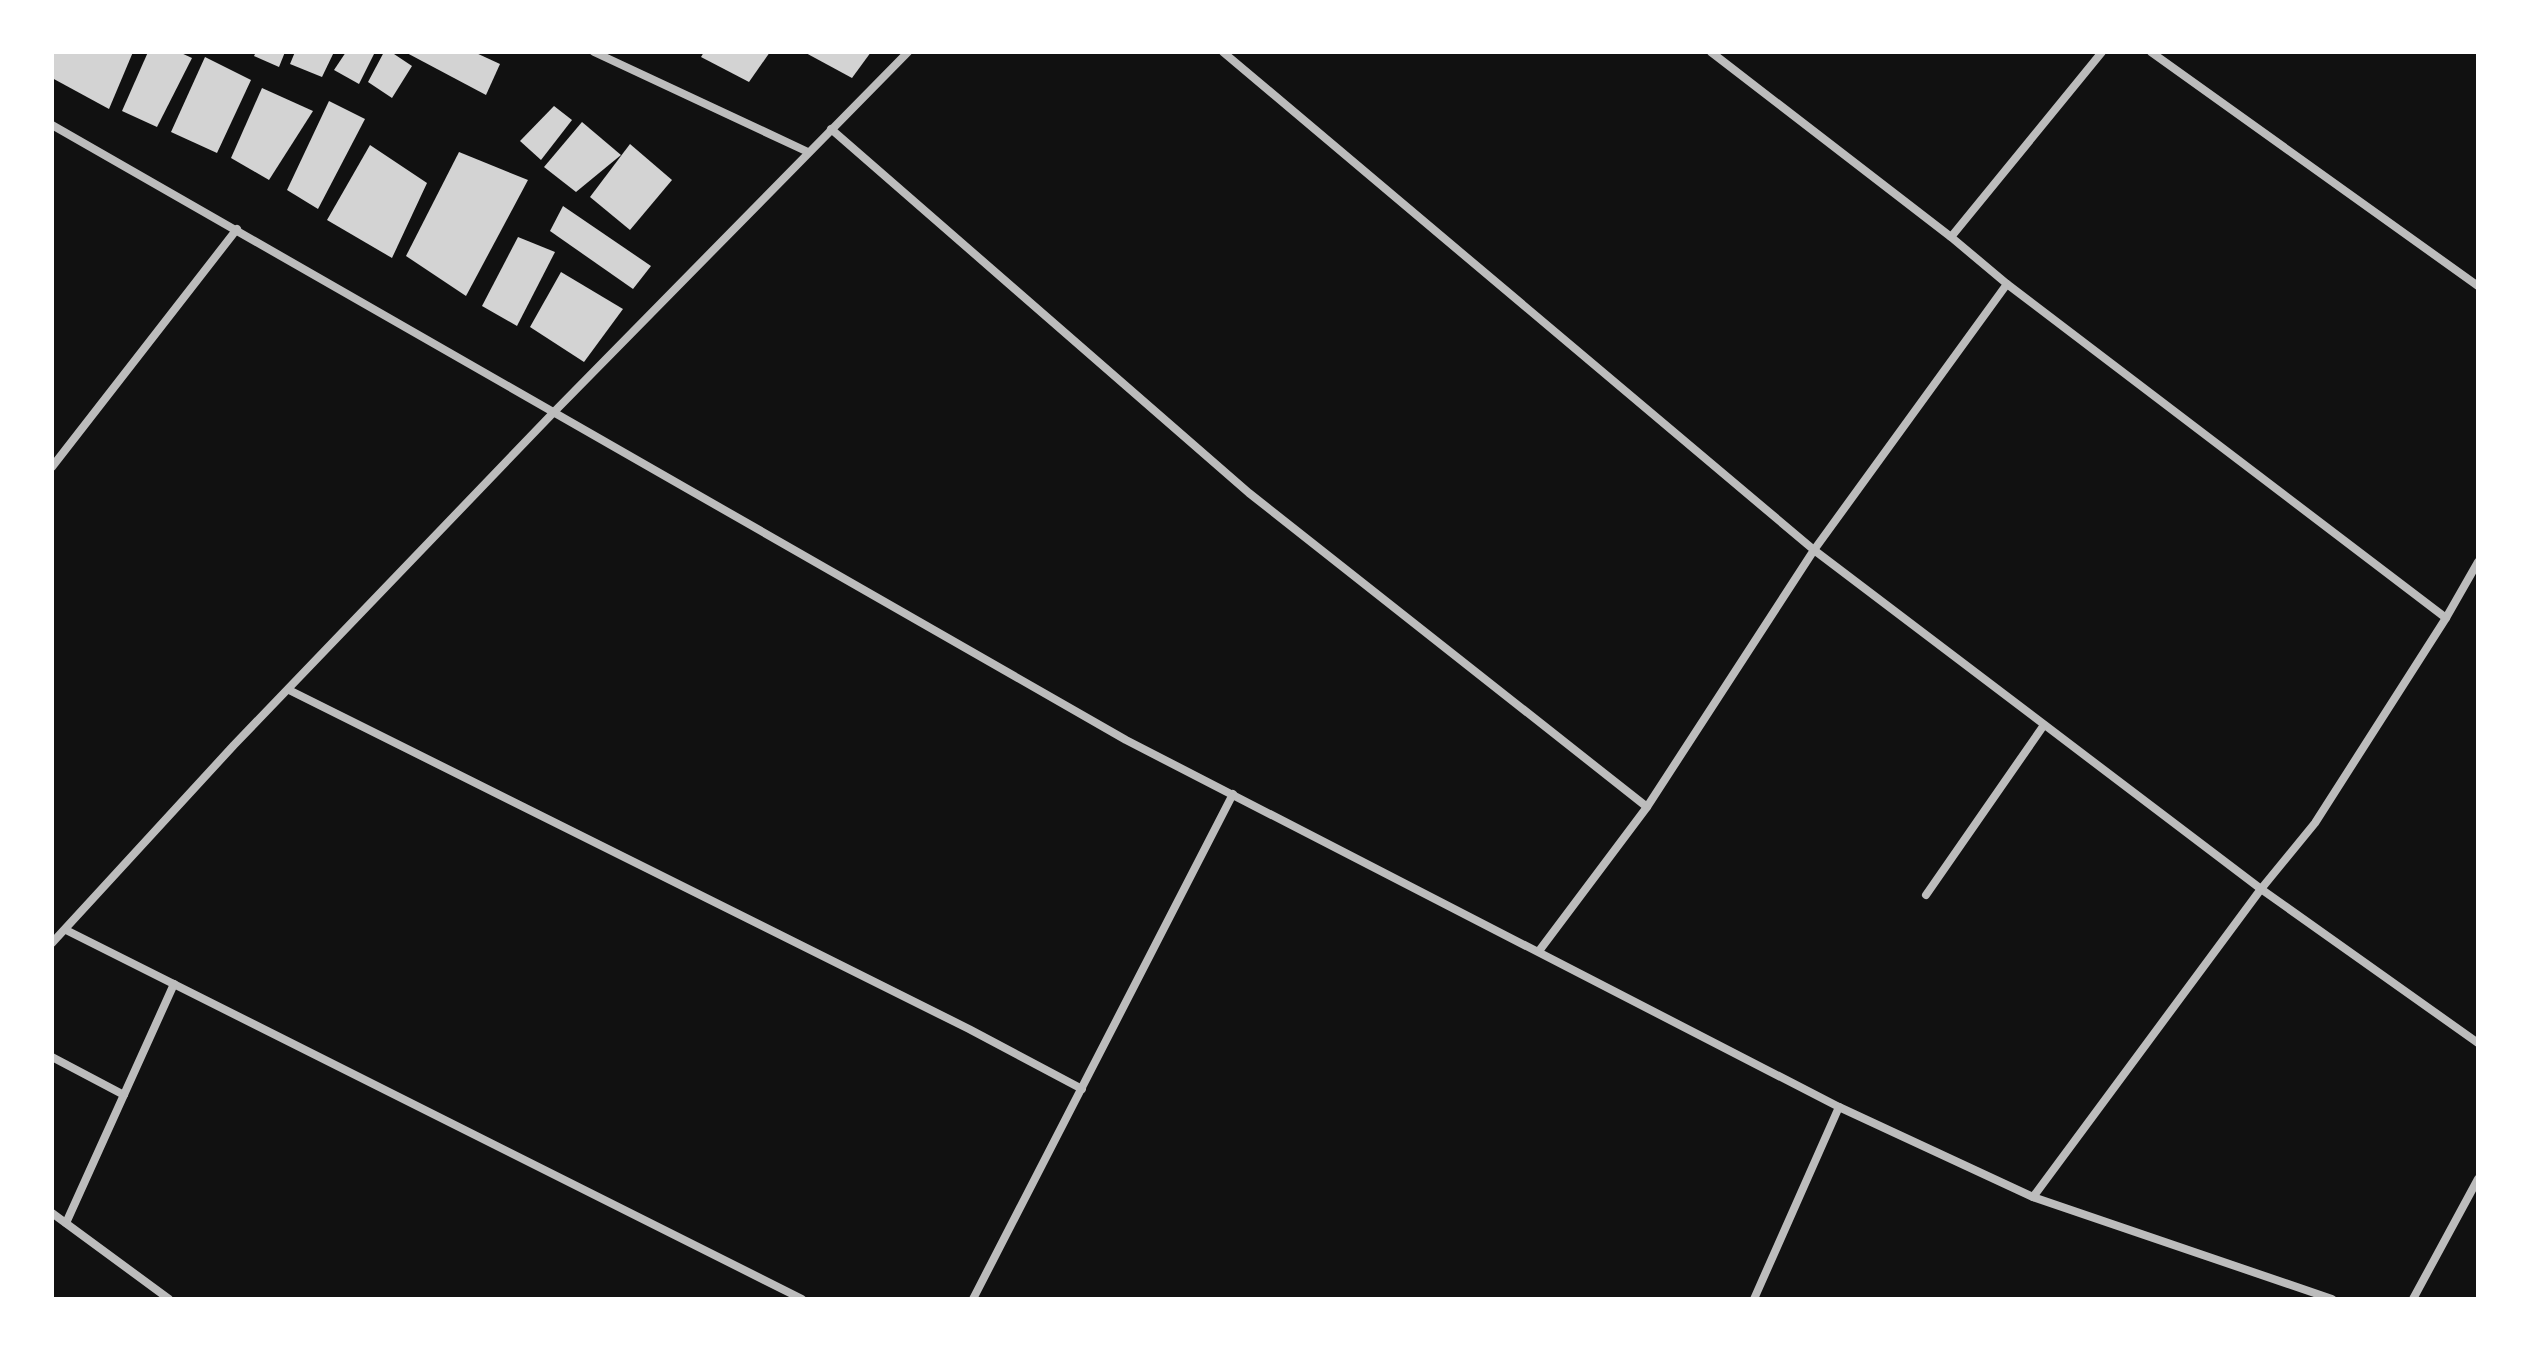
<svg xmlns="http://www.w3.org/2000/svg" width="2530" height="1351" viewBox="0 0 2530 1351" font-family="Rubik,sans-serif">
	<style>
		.building { fill: #d3d3d3 }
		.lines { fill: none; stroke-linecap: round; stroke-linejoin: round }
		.minor { stroke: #bcbcbc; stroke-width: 8 }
	</style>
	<rect width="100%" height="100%" fill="#111"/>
	<g class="building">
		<polygon points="55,52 133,52 109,109 52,78 52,58"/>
		<polygon points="148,52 179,52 192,58 157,127 122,111"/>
		<polygon points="256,52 285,52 279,67 254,56"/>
		<polygon points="295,52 334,52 322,77 290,64"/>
		<polygon points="346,52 375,52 359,84 334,70"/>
		<polygon points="384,52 391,52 412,66 392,98 368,82"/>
		<polygon points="405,52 474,52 500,64 486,95"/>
		<polygon points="704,52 770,52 749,82 701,57"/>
		<polygon points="804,52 871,52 852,78"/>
		<polygon points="205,57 251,80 217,153 171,132"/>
		<polygon points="262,88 313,111 269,180 231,158"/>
		<polygon points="329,101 365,119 318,209 287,190"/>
		<polygon points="554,106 572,120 541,160 520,141"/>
		<polygon points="582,122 621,155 576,192 544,167"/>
		<polygon points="630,144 672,180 630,230 590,197"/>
		<polygon points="370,145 427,183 392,258 327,220"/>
		<polygon points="459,152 528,180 466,296 406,256"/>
		<polygon points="563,206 651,266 633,289 550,231"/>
		<polygon points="518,237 555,252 517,326 482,306"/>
		<polygon points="561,272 623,309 584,362 530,327"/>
	</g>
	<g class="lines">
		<g class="minor">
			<polyline points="594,52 808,152"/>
			<polyline points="1223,52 1814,550 2261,889 2478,1043"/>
			<polyline points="1711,52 1951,237 2007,284 2446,618"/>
			<polyline points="2151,52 2478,286"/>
			<polyline points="52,125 1126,740 1839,1107 2033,1197 2332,1299"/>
			<polyline points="831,129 1249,493 1647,807"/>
			<polyline points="1951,237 2102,52"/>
			<polyline points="52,467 237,229"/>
			<polyline points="289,690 969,1029 1082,1089"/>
			<polyline points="1926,895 2044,725"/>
			<polyline points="66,930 802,1299"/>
			<polyline points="52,943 234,745 553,413 908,52"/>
			<polyline points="1539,951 1647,807 1814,550 2007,284"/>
			<polyline points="52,1057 124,1095"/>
			<polyline points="2033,1197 2261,889 2315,823 2446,618 2478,562"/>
			<polyline points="52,1213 169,1299"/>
			<polyline points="66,1223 174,984"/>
			<polyline points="973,1299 1233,794"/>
			<polyline points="1754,1299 1839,1107"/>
			<polyline points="2413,1299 2478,1179"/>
		</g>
	</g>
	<rect width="2530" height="1351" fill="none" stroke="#ffffff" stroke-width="108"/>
</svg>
